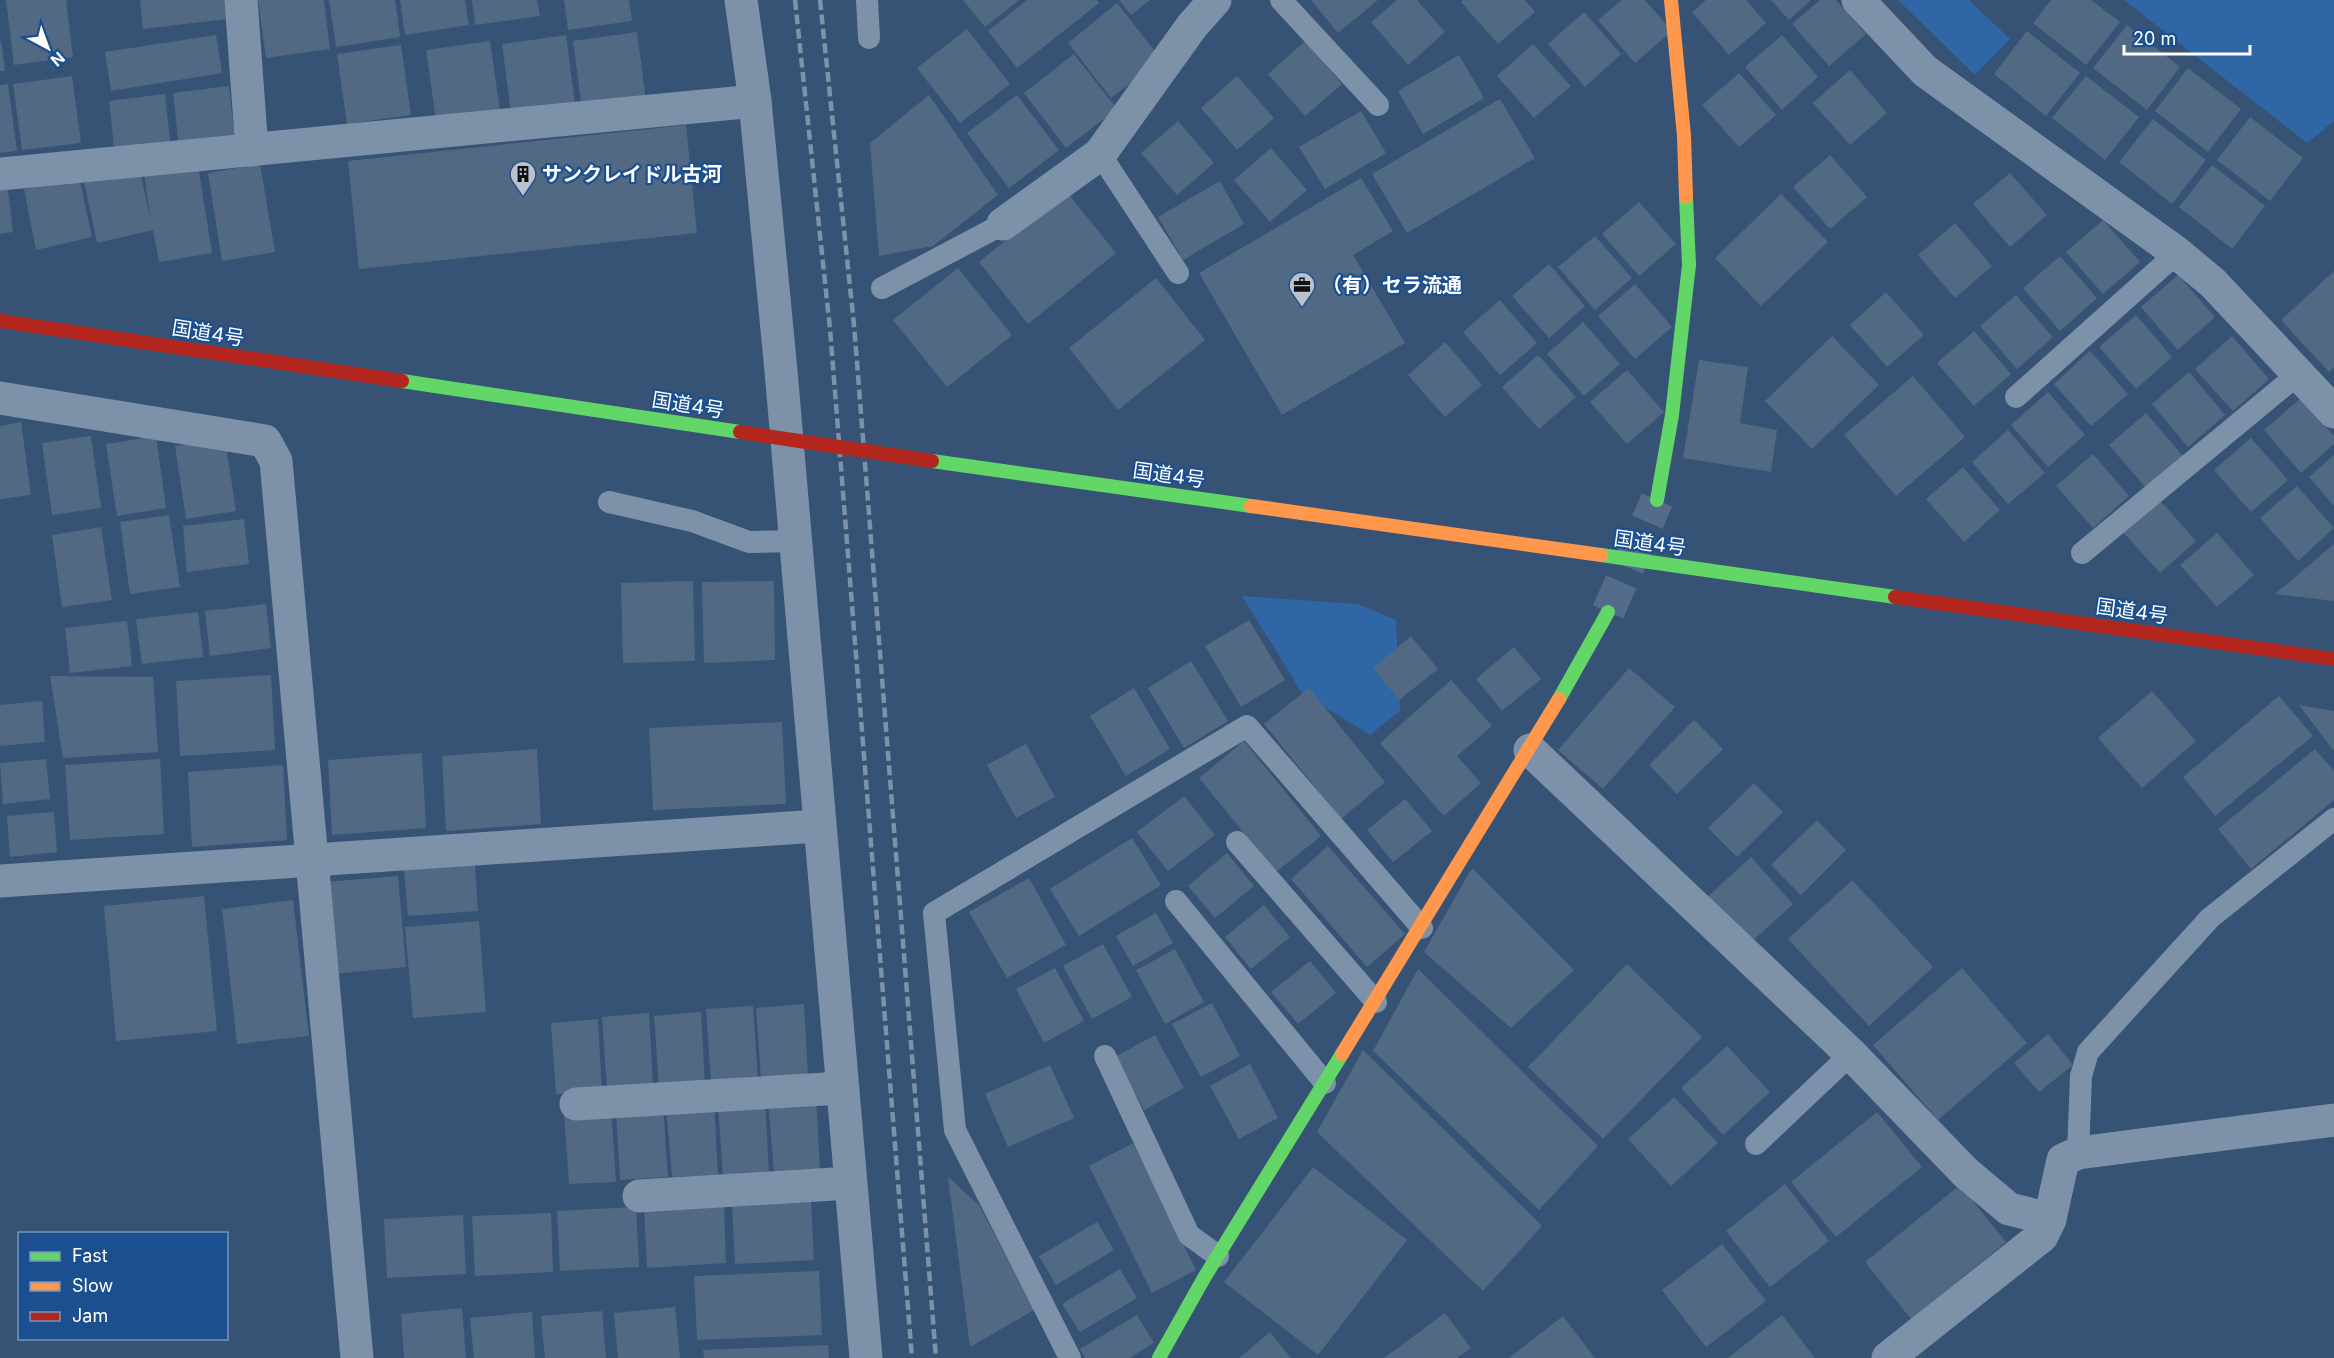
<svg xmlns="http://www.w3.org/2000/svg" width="2334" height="1358" viewBox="0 0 2334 1358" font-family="Inter,'Noto Sans JP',sans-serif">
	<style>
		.green { fill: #2f66a5 }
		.building { fill: #526984 }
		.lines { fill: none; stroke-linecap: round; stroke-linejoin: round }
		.secondary-tunnel { stroke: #546c89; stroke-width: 33; stroke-dasharray: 33 16; stroke-linecap: butt }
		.lane { stroke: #7d92a8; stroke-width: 22 }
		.street { stroke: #7d92a8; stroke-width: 33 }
		.fast { stroke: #63d668; stroke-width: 14 }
		.slow { stroke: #ff974d; stroke-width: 14 }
		.jam { stroke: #b3261e; stroke-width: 14 }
		.rail { stroke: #7e92a7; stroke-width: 4.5; stroke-dasharray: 10 4.5; stroke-linecap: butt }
		.jam-bridge { stroke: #b3261e; stroke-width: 14 }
		.labels { text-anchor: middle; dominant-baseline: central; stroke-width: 4.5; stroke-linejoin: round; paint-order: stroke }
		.poi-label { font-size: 20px; font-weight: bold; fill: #fff; stroke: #1b4f8f; text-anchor: start }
		.street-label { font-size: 20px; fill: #fff; stroke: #1b4f8f }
	</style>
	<rect width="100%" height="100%" fill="#365274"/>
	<g class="green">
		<polygon points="1898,0 1969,0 2010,39 1975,75"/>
		<polygon points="2124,0 2334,0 2334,121 2307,143"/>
		<polygon points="1242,596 1358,604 1396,620 1400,711 1370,735 1302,693"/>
	</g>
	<g class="building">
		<polygon points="6,0 66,0 73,57 14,65"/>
		<polygon points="140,0 225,0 227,19 143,29"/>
		<polygon points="258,0 324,0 330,49 266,58"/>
		<polygon points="329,0 395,0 400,37 336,47"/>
		<polygon points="400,0 465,0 469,25 405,35"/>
		<polygon points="472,0 537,0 540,16 475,25"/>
		<polygon points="564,0 629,0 632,21 568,30"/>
		<polygon points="963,0 1019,0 985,27"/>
		<polygon points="1027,0 1097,0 1099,3 1017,68 988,31"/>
		<polygon points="1119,0 1150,0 1131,15"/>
		<polygon points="1311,0 1378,0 1338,33"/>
		<polygon points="1397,0 1417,0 1445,32 1408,65 1371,22"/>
		<polygon points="1463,0 1525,0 1535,12 1498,44 1461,2"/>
		<polygon points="1622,0 1645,0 1672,31 1635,63 1598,20"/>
		<polygon points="1706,0 1746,0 1766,23 1729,55 1692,12"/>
		<polygon points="1771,0 1811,0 1789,20"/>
		<polygon points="1820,0 1836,0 1866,34 1829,66 1792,24"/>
		<polygon points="2051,0 2091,0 2120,22 2086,65 2033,23"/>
		<polygon points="1117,3 1161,59 1111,98 1068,43"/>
		<polygon points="1584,12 1621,54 1585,87 1548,44"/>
		<polygon points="2127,25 2180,67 2147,110 2093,68"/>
		<polygon points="967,29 1010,84 960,123 917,68"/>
		<polygon points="2027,31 2080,73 2046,116 1994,74"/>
		<polygon points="637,32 646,101 582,110 573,41"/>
		<polygon points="216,35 222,73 111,91 105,52"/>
		<polygon points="566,35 575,104 511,113 502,44"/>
		<polygon points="1782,35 1818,77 1782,110 1745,67"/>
		<polygon points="1,41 5,71 0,71 0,42"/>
		<polygon points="490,41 500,111 436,120 426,50"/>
		<polygon points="1305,41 1342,84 1305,116 1268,74"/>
		<polygon points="1533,44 1571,86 1534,118 1497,76"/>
		<polygon points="401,45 411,115 347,124 337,54"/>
		<polygon points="1074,54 1117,109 1066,148 1024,93"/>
		<polygon points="1459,55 1484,98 1423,134 1398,91"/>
		<polygon points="2188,68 2241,109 2208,152 2155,111"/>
		<polygon points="1850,70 1887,113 1850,145 1813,103"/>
		<polygon points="1739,73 1776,115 1739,147 1702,105"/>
		<polygon points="72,76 81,143 22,150 13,84"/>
		<polygon points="1237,76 1274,118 1237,150 1201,108"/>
		<polygon points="2086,76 2139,117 2105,160 2052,118"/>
		<polygon points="8,84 17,151 0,153 0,85"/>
		<polygon points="229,86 235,140 179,147 173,93"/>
		<polygon points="165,94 171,149 115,156 109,101"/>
		<polygon points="929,95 998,195 933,246 879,256 870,143"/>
		<polygon points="1017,95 1059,150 1009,188 967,133"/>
		<polygon points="1500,99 1535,158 1407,233 1372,174"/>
		<polygon points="1361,111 1386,153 1325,189 1299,147"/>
		<polygon points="2250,117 2303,158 2270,201 2217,160"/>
		<polygon points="2153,119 2206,160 2172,204 2119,162"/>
		<polygon points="1178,121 1214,163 1177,195 1141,153"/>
		<polygon points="686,125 697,233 359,269 348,161"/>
		<polygon points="1271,148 1307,190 1270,222 1234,180"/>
		<polygon points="1830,155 1867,197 1830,229 1793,187"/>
		<polygon points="260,164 275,252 222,261 208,173"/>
		<polygon points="198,165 212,253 159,262 153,230 97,243 84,181 140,170 151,223 144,174"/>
		<polygon points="2212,165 2265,206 2232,249 2179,207"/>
		<polygon points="2010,173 2047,215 2010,247 1973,204"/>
		<polygon points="79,177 92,237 36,250 24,189"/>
		<polygon points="1361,178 1393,231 1353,255 1405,343 1282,415 1199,273"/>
		<polygon points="1220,181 1244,224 1183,260 1158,217"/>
		<polygon points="7,183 13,232 0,234 0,184"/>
		<polygon points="1066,191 1116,253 1028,324 979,262"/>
		<polygon points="1781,194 1828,242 1761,306 1715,258"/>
		<polygon points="1639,202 1676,244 1639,276 1602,234"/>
		<polygon points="2103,220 2140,262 2103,294 2066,252"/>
		<polygon points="1955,223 1992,266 1955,298 1918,255"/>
		<polygon points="1595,236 1632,278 1595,310 1558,267"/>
		<polygon points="2060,256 2097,298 2060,331 2023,288"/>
		<polygon points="1549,264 1585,306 1549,338 1512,296"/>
		<polygon points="958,268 1012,335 947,387 893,320"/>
		<polygon points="2334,271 2334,367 2329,372 2281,320"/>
		<polygon points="2178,275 2215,317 2178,350 2141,307"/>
		<polygon points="1156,278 1205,340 1118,410 1069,348"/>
		<polygon points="1635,284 1672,327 1635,359 1598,316"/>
		<polygon points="1886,292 1924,335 1887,367 1850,325"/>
		<polygon points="2016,295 2053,337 2017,369 1980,326"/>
		<polygon points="1500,300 1537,343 1500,375 1463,332"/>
		<polygon points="2136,315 2172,357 2136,389 2099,347"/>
		<polygon points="1583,322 1620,364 1584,396 1547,354"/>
		<polygon points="1974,331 2011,374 1974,406 1937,363"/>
		<polygon points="1832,336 1879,385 1812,449 1765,401"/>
		<polygon points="2232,336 2269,379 2233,411 2195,369"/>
		<polygon points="1445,342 1482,385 1445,417 1408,375"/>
		<polygon points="2090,351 2128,394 2091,426 2054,384"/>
		<polygon points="1538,355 1576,397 1539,429 1502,387"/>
		<polygon points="1699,360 1748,367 1740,423 1777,430 1771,472 1683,458"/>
		<polygon points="1627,370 1664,412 1627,444 1590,402"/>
		<polygon points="2189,372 2225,415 2188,447 2152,404"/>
		<polygon points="1913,376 1965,437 1896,496 1844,435"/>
		<polygon points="2048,392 2085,435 2048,467 2011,425"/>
		<polygon points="2301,398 2334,436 2334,444 2301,473 2264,430"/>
		<polygon points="2146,413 2183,456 2146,488 2109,445"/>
		<polygon points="21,422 31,495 0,499 0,426"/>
		<polygon points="2008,430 2045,473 2008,504 1972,462"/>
		<polygon points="91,436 101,508 52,515 42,443"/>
		<polygon points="156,436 166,508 117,516 106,444"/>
		<polygon points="2251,438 2288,480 2251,512 2214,470"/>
		<polygon points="225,439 236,511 186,519 175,446"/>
		<polygon points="2093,454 2129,496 2093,528 2056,486"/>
		<polygon points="2334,455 2334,506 2309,477"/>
		<polygon points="1963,467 2000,510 1964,542 1926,499"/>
		<polygon points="2297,486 2334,528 2298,561 2260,518"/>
		<polygon points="2159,499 2196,541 2160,573 2122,531"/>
		<polygon points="169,515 180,587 130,594 120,522"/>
		<polygon points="244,519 249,564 187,572 183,526"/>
		<polygon points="101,527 112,600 62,607 52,535"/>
		<polygon points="2217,533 2254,575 2217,607 2180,565"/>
		<polygon points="2334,544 2334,601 2275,594"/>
		<polygon points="693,581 695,661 623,663 621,583"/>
		<polygon points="774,581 775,660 704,663 702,582"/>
		<polygon points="266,604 271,648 210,656 205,611"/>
		<polygon points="198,612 203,657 142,664 136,619"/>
		<polygon points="1249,620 1285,680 1241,707 1205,646"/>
		<polygon points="127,621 132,666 70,673 65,628"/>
		<polygon points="1411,636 1438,669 1399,700 1373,668"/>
		<polygon points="1514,647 1541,679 1502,711 1476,679"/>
		<polygon points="1191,661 1228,721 1184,748 1148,688"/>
		<polygon points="1629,668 1675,707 1603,789 1558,750"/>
		<polygon points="271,675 275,750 180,756 176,681"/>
		<polygon points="50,676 153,677 158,752 63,758"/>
		<polygon points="1451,680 1492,726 1457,756 1481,783 1444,816 1380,743"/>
		<polygon points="1134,688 1170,749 1126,776 1090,716"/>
		<polygon points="1309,688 1385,782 1341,819 1264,724"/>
		<polygon points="2152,691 2196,741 2142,788 2098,738"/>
		<polygon points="2279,696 2313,736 2215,816 2183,777"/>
		<polygon points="42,701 45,742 0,746 0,705"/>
		<polygon points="2299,705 2334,711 2334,751"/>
		<polygon points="1694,720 1723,749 1677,794 1649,765"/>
		<polygon points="782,722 786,804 653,810 649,728"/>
		<polygon points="1244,741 1321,836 1276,872 1199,778"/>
		<polygon points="1026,744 1055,797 1016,818 987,765"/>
		<polygon points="537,749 541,824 446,831 442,756"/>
		<polygon points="2315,749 2334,771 2334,800 2251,869 2218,829"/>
		<polygon points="422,753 426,828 332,835 328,760"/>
		<polygon points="46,759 50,799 3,804 0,763"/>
		<polygon points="160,759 164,834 70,840 65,765"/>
		<polygon points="283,765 287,840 192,847 188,772"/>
		<polygon points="1754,783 1783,812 1737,857 1708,828"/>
		<polygon points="1184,796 1215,835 1168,871 1137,832"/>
		<polygon points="1405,799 1432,831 1393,862 1367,830"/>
		<polygon points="54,812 57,852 10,857 7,816"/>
		<polygon points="1817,820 1846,850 1801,895 1771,865"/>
		<polygon points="1132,838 1161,885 1079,936 1050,889"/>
		<polygon points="1328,846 1405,934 1367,967 1291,879"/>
		<polygon points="1227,853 1254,886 1215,918 1188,886"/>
		<polygon points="1751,857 1793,904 1747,946 1704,900"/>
		<polygon points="475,865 478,911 408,916 404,870"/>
		<polygon points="1472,868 1574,970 1511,1028 1424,952"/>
		<polygon points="398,876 406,967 332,974 325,882"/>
		<polygon points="1029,878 1066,945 1007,978 969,912"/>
		<polygon points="1852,880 1933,967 1869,1026 1788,939"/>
		<polygon points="204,896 217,1031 116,1041 104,906"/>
		<polygon points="293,900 309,1036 237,1044 222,909"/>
		<polygon points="1264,905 1290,937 1251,969 1225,937"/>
		<polygon points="1156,913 1173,943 1133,966 1116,936"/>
		<polygon points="479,921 486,1012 413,1018 405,927"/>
		<polygon points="1103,944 1132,997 1092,1019 1063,966"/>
		<polygon points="1175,949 1204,1002 1165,1024 1136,970"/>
		<polygon points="1310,961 1336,993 1298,1024 1271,992"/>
		<polygon points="1627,964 1702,1037 1603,1139 1528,1067"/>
		<polygon points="1055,968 1084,1021 1044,1043 1016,989"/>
		<polygon points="1962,968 2027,1043 1938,1120 1873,1045"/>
		<polygon points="1418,969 1598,1146 1539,1210 1373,1051"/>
		<polygon points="1212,1003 1240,1056 1201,1077 1172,1024"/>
		<polygon points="804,1004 808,1077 761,1079 756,1008"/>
		<polygon points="753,1006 758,1079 711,1081 706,1009"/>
		<polygon points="701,1012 705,1085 659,1087 654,1016"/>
		<polygon points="649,1013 653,1086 607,1088 602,1017"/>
		<polygon points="598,1019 602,1092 556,1094 551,1023"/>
		<polygon points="2048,1034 2073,1065 2039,1092 2014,1063"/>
		<polygon points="1155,1035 1184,1088 1144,1110 1115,1057"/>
		<polygon points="1727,1046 1770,1092 1723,1135 1681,1088"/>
		<polygon points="1363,1050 1542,1226 1483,1291 1317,1132"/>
		<polygon points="1250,1064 1278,1118 1239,1139 1210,1086"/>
		<polygon points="1050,1065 1074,1118 1008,1147 985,1094"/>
		<polygon points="816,1097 820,1170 774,1172 768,1101"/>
		<polygon points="1674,1097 1718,1143 1671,1186 1628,1139"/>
		<polygon points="765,1101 769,1174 723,1176 718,1105"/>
		<polygon points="714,1102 718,1175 672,1177 666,1106"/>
		<polygon points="663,1105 668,1177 620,1180 616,1109"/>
		<polygon points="611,1108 616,1182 569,1184 564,1112"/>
		<polygon points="1877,1112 1922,1167 1836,1237 1791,1182"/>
		<polygon points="1133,1143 1196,1270 1152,1293 1089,1166"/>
		<polygon points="1313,1167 1407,1240 1318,1355 1224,1282"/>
		<polygon points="948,1177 979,1205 1034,1310 970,1347"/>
		<polygon points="1785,1184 1829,1241 1770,1287 1726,1231"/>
		<polygon points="1960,1185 2006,1242 1911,1319 1865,1262"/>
		<polygon points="811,1201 814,1260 735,1264 732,1204"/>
		<polygon points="724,1204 726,1263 647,1268 644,1208"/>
		<polygon points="636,1207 639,1267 560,1271 557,1211"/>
		<polygon points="551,1213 553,1272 475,1276 472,1216"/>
		<polygon points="463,1215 466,1274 387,1278 384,1219"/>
		<polygon points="1097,1222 1114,1250 1056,1285 1039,1256"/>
		<polygon points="1722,1244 1766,1301 1706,1347 1662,1290"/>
		<polygon points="1120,1269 1137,1298 1080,1332 1062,1304"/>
		<polygon points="819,1271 822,1335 697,1340 694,1276"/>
		<polygon points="675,1307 680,1358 618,1358 614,1313"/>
		<polygon points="462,1308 466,1358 404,1358 401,1314"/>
		<polygon points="602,1311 606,1358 545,1358 541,1316"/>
		<polygon points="532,1312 535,1358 474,1358 470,1318"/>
		<polygon points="1445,1313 1471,1348 1457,1358 1384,1358"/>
		<polygon points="1137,1315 1154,1343 1129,1358 1085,1358 1080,1349"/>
		<polygon points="1782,1315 1815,1358 1728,1358"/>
		<polygon points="1563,1316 1595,1358 1509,1358"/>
		<polygon points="1270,1332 1291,1358 1239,1358"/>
		<polygon points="828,1345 829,1358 704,1358 703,1350"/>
	</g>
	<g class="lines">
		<polyline class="secondary-tunnel" points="1608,612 1657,500"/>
		<g class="lane">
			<polyline points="867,0 869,38"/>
			<polyline points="1281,0 1378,105"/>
			<polyline points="1100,154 1178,273"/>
			<polyline points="882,288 1003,224"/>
			<polyline points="2016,397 2177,253"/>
			<polyline points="609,502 692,521 749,542 795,541"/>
			<polyline points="2082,553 2297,375"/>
			<polyline points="1237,842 1376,1002"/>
			<polyline points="1176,901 1325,1083"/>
			<polyline points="1105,1056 1189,1235 1218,1256"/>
			<polyline points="1756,1144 1851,1054"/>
			<polyline points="2078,1153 2081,1076 2088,1052 2210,918 2334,819"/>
			<polyline points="1070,1358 955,1130 934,913 1247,726 1422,928"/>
		</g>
		<g class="street">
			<polyline points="241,0 252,150"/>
			<polyline points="741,0 755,101 781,371 866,1358"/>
			<polyline points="1858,0 1925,71 2177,253 2213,283 2334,412"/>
			<polyline points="0,174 755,101"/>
			<polyline points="1003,224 1100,154 1192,26 1215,0"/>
			<polyline points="0,398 265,441 276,461 357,1358"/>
			<polyline points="1530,750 1851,1054 1965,1172 2009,1209 2050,1219"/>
			<polyline points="0,881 819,826"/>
			<polyline points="576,1104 842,1088"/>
			<polyline points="639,1196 850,1183"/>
			<polyline points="1888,1358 2042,1236 2050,1219 2063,1160 2078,1153 2334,1120"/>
		</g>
		<g class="fast">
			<polyline points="402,381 740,432"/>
			<polyline points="932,461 1251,506"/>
			<polyline points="1657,500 1672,415 1689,265 1686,197"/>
			<polyline points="1601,555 1895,597"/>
			<polyline points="1559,699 1608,612"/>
			<polyline points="1159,1358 1204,1278 1342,1054"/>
		</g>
		<g class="slow">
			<polyline points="1671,0 1684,136 1686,197"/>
			<polyline points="1251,506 1601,555"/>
			<polyline points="1342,1054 1559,699"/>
		</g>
		<g class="jam">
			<polyline points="0,321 402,381"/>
			<polyline points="1895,597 2334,659"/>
		</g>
		<g class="rail">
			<polyline points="795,0 830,329 912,1358"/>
			<polyline points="820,0 854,325 936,1358"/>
		</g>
		<polyline class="jam-bridge" points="740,432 932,461"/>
	</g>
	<defs>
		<g id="building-pin" transform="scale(1.35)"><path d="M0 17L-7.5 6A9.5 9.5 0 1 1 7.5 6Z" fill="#b9c2ce" stroke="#1b4f8f"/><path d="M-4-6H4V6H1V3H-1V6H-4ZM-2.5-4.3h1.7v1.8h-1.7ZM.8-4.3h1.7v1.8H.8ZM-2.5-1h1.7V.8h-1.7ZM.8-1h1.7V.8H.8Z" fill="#111"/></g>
		<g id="office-pin" transform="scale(1.35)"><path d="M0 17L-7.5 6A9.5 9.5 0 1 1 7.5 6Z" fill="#b9c2ce" stroke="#1b4f8f"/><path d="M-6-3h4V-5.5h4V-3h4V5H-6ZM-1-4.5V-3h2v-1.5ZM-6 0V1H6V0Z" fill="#111"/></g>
	</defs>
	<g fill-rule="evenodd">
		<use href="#building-pin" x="523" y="174"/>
		<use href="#office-pin" x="1302" y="285"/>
	</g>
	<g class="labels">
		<g class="poi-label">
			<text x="542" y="174">サンクレイドル古河</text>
			<text x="1322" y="285">（有）セラ流通</text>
		</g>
		<g class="street-label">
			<text transform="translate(208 333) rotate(9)">国道4号</text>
			<text transform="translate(688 405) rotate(9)">国道4号</text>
			<text transform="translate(1169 475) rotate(8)">国道4号</text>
			<text transform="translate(1650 543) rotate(8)">国道4号</text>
			<text transform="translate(2132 611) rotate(8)">国道4号</text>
		</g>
	</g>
	<rect x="18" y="1232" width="210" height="108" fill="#1b4f8f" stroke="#7695bc" stroke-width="1.5"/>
	<rect x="30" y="1252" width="30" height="9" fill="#63d668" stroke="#7695bc" stroke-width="1.5"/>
	<text x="72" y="1262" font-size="18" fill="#ffffff">Fast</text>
	<rect x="30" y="1282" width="30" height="9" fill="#ff974d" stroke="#7695bc" stroke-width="1.5"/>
	<text x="72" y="1292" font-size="18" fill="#ffffff">Slow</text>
	<rect x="30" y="1312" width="30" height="9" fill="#b3261e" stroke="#7695bc" stroke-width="1.5"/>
	<text x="72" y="1322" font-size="18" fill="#ffffff">Jam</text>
	<g transform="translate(48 48) rotate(139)" stroke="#1b4f8f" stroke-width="4.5" paint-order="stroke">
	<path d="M0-4.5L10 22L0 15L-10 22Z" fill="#ffffff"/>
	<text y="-9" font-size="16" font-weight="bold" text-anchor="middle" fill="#ffffff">N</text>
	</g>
	<path d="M2124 45v9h126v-9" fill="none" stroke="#ffffff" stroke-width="3"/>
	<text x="2133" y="45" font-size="18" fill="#ffffff" stroke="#1b4f8f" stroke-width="4.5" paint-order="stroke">20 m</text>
</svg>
